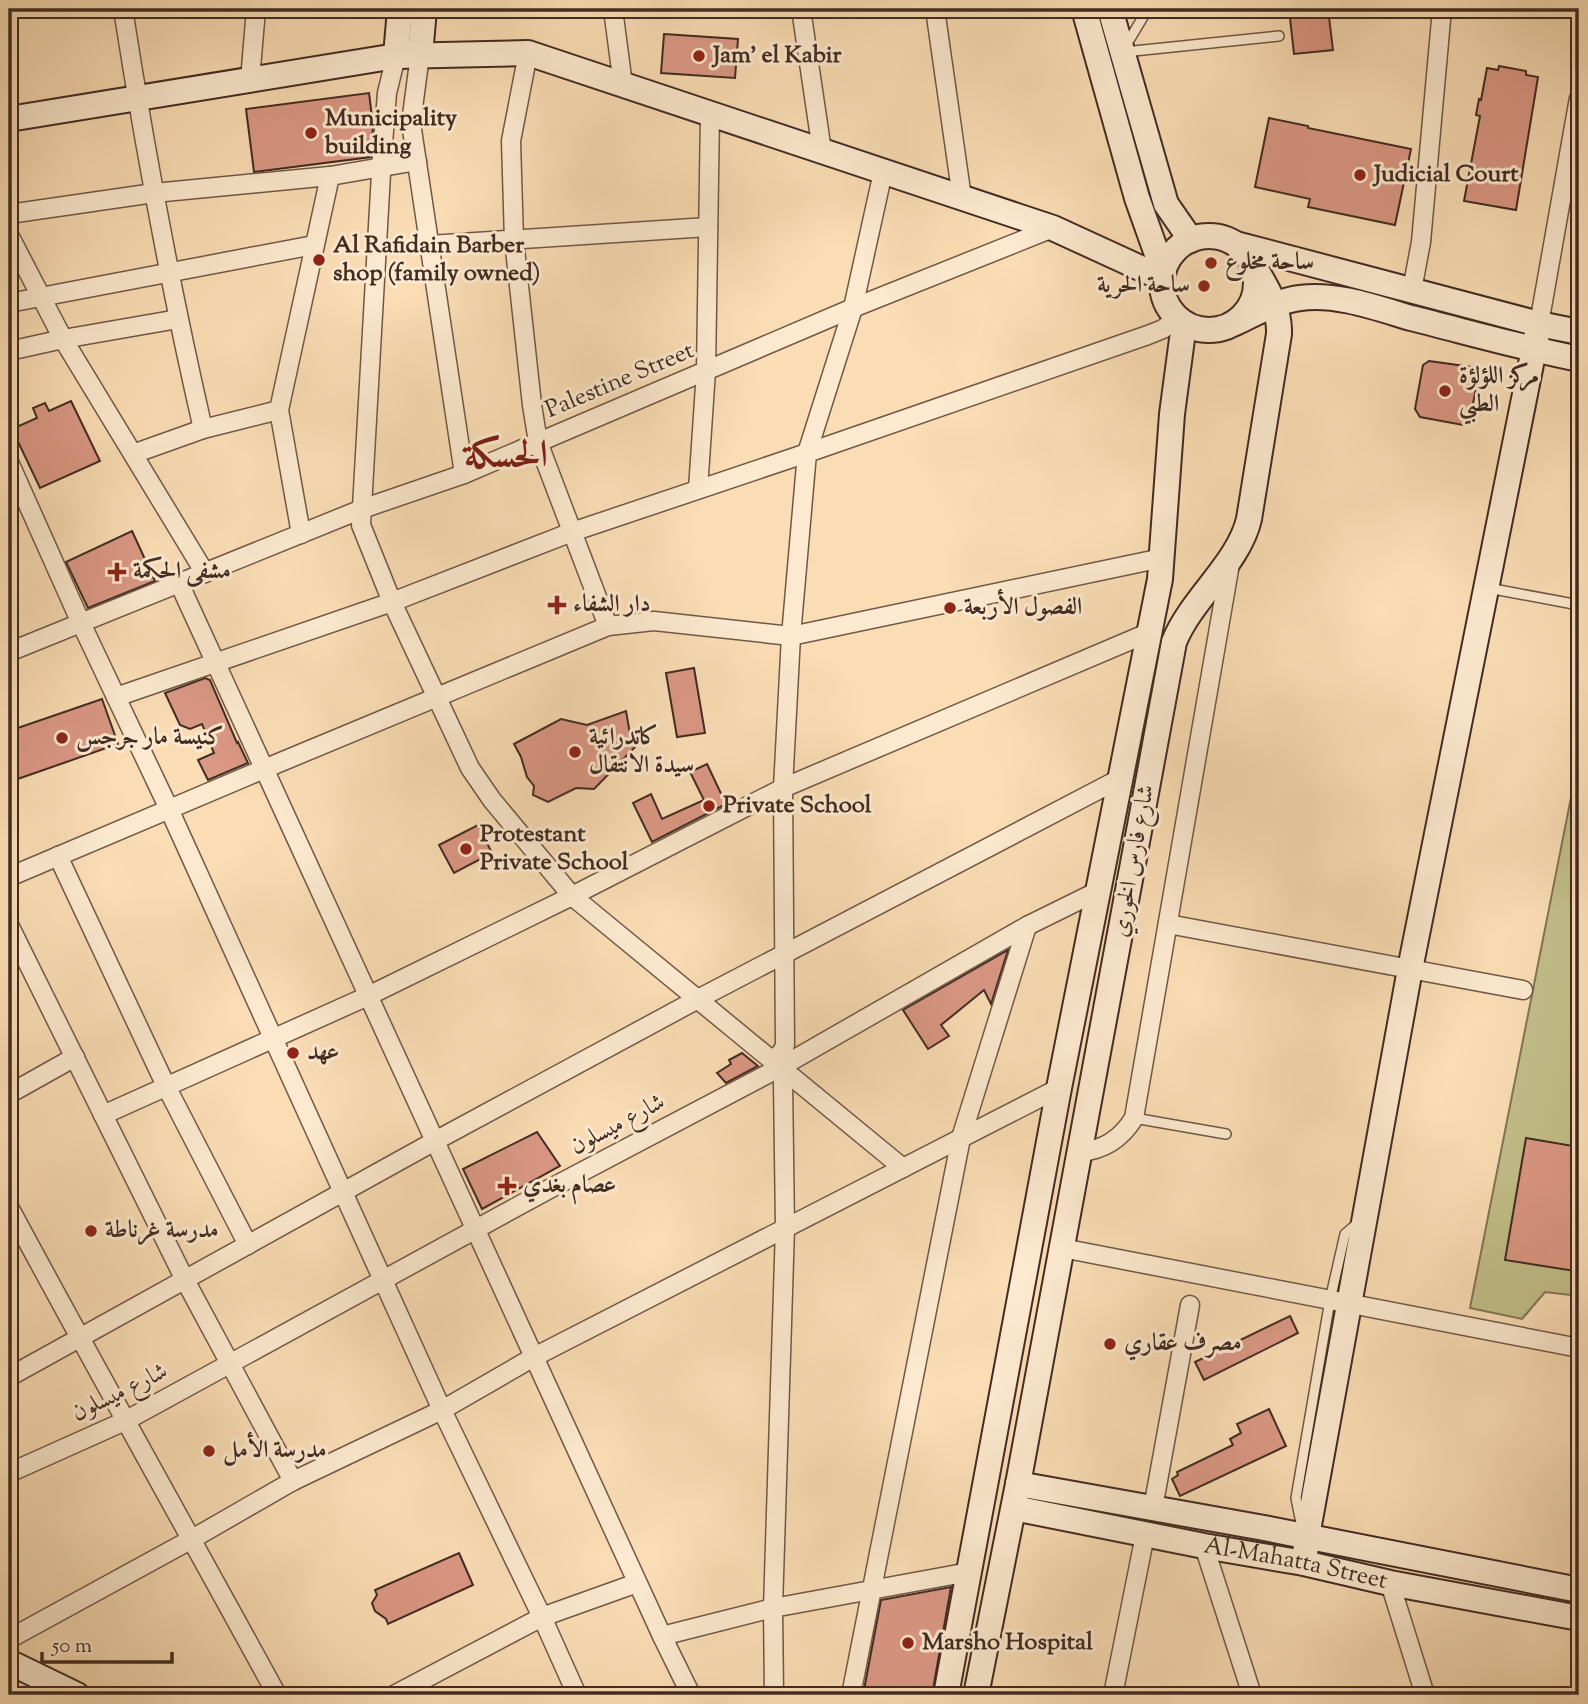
<svg xmlns="http://www.w3.org/2000/svg" width="1588" height="1704" viewBox="0 0 1588 1704" font-family="'Sorts Mill Goudy',Amiri,serif">
	<style>
		.green { fill: #c2bf8a; stroke: #827556; stroke-width: 2 }
		.building { fill: #db9885; stroke: #422b22; stroke-width: 2 }
		.lines { fill: none; stroke-linecap: round; stroke-linejoin: round }
		.lane-casing { stroke: #705847; stroke-width: 12 }
		.street-casing { stroke: #705847; stroke-width: 21 }
		.secondary-casing { stroke: #422b22; stroke-width: 28 }
		.lane { stroke: #fce9cf; stroke-width: 9 }
		.street { stroke: #fce9cf; stroke-width: 18 }
		.secondary { stroke: #fce9cf; stroke-width: 24 }
		.poi-dot { fill: #8f2418; stroke: #fce9cf; stroke-width: 2.5 }
		.labels { text-anchor: middle; dominant-baseline: central; stroke-width: 6; stroke-linejoin: round; paint-order: stroke }
		.poi-label { font-size: 24px; font-weight: bold; fill: #422b22; stroke: #fce9cf; text-anchor: start }
		.street-label { font-size: 24px; fill: #422b22; stroke: #fce9cf }
		.town-label { font-size: 38px; font-weight: bold; fill: #7a1f14; stroke: #fce9cf }
	</style>
	<rect width="100%" height="100%" fill="#faddb5"/>
	<filter id="stains"><feTurbulence type="fractalNoise" baseFrequency=".00286" numOctaves="4"/><feColorMatrix values="0 0 0 0 .2 0 0 0 0 .09 0 0 0 0 .02 0 0 0 .5 -.17"/></filter>
	<radialGradient id="worn" r=".72"><stop offset=".6" stop-color="#630" stop-opacity="0"/><stop offset="1" stop-color="#630" stop-opacity=".3"/></radialGradient>
	<polygon class="green" points="1579,757 1579,1296 1545,1292 1522,1319 1470,1308"/>
	<g class="building">
		<polygon points="1289,9 1328,9 1333,50 1294,54"/>
		<polygon points="664,34 738,39 735,78 661,73"/>
		<polygon points="1499,66 1526,71 1526,75 1538,77 1516,210 1464,201 1480,116 1476,115 1479,99 1481,100 1487,68 1498,70"/>
		<polygon points="369,93 373,125 371,157 254,172 246,109"/>
		<polygon points="1269,118 1308,126 1308,128 1411,149 1395,225 1308,207 1310,199 1255,187"/>
		<polygon points="1429,361 1472,367 1479,373 1470,419 1463,425 1420,417 1415,409 1423,365"/>
		<polygon points="71,401 100,461 40,488 12,429 37,418 33,408 45,403 49,411"/>
		<polygon points="132,531 155,581 88,608 66,562"/>
		<polygon points="694,668 705,733 677,737 666,673"/>
		<polygon points="205,678 210,680 237,743 238,742 248,763 208,780 198,760 214,753 202,724 190,729 180,725 165,693"/>
		<polygon points="102,699 118,744 9,782 9,731"/>
		<polygon points="626,711 630,734 636,746 594,789 576,788 548,802 533,795 534,786 527,777 521,757 514,744 561,719 587,725"/>
		<polygon points="707,764 726,804 652,842 633,803 651,794 662,819 704,800 690,772"/>
		<polygon points="478,825 492,853 454,873 439,845"/>
		<polygon points="1008,950 991,1004 984,990 941,1025 949,1036 928,1049 903,1010"/>
		<polygon points="742,1053 758,1066 726,1083 717,1073 731,1064 729,1060"/>
		<polygon points="537,1132 560,1166 482,1209 463,1169"/>
		<polygon points="1526,1138 1579,1147 1579,1246 1575,1271 1505,1260"/>
		<polygon points="1290,1316 1298,1333 1204,1380 1195,1362"/>
		<polygon points="1269,1409 1286,1446 1180,1496 1172,1479 1178,1475 1177,1472 1233,1445 1230,1439 1241,1433 1237,1424"/>
		<polygon points="459,1553 473,1585 388,1624 386,1619 375,1611 372,1603 377,1595 375,1590"/>
		<polygon points="951,1587 932,1695 863,1695 881,1600"/>
	</g>
	<g class="lines">
		<g class="lane-casing">
			<g id="lane">
				<polyline points="1125,47 1143,17 1146,9"/>
				<polyline points="1124,52 1279,36"/>
				<polyline points="1488,588 1579,605"/>
				<polyline points="1134,1118 1226,1134"/>
				<polyline points="1301,1523 1296,1498 1330,1300 1345,1234 1358,1223"/>
			</g>
		</g>
		<g class="street-casing">
			<g id="street">
				<path d="M123,9C145,150 171,290 203,429"/>
				<polyline points="613,9 623,85"/>
				<polyline points="801,9 822,151"/>
				<polyline points="935,9 962,198"/>
				<polyline points="1576,9 1579,9"/>
				<polyline points="528,53 511,141 514,240 532,405 538,442 608,626"/>
				<polyline points="420,55 411,123 464,474"/>
				<polyline points="396,56 387,93 382,156 361,525 392,602 470,768 492,800 572,896 903,1168"/>
				<polyline points="250,80 256,9"/>
				<polyline points="9,214 154,193 330,176 417,161"/>
				<polyline points="9,235 63,339 205,573"/>
				<polyline points="429,245 708,227"/>
				<polyline points="1412,290 1421,242 1442,9"/>
				<polyline points="9,303 314,245"/>
				<polyline points="1539,324 1579,98"/>
				<polyline points="9,351 63,339 178,319"/>
				<polyline points="133,454 203,429 279,410"/>
				<polyline points="9,462 81,623 169,809 442,1410 542,1617 577,1695"/>
				<polyline points="698,489 706,371 710,114"/>
				<polyline points="301,534 279,410 330,176"/>
				<polyline points="179,583 662,1636 691,1695"/>
				<polyline points="9,652 362,509 464,474 853,308 1053,228"/>
				<polyline points="116,697 392,602 572,532 807,453 1148,335 1163,329 1177,318"/>
				<polyline points="58,856 166,1086 248,1245"/>
				<polyline points="9,877 264,769 608,626 654,621 791,636 1162,558"/>
				<polyline points="1168,924 1523,990"/>
				<polyline points="9,925 185,1280 293,1481"/>
				<polyline points="772,1061 782,1052 785,1045 783,788 791,636 807,453 853,308 883,172"/>
				<polyline points="9,1094 75,1057"/>
				<polyline points="103,1115 368,996 572,896 783,788 1150,632"/>
				<path d="M1080,1152C1104,1150 1121,1139 1134,1118L1230,564"/>
				<path d="M9,1207C97,1371 188,1532 277,1695"/>
				<polyline points="1062,1248 1579,1348"/>
				<polyline points="9,1377 435,1141 698,999 1121,778"/>
				<polyline points="9,1473 125,1421 553,1187 779,1068 1027,926 1098,891"/>
				<polyline points="1153,1508 1190,1305"/>
				<polyline points="1204,1546 1252,1695"/>
				<polyline points="1390,1583 1425,1695"/>
				<polyline points="662,1636 773,1608 969,1572"/>
				<polyline points="9,1639 192,1539 293,1481 442,1410 534,1357 1059,1088"/>
				<polyline points="394,1695 542,1617 637,1583"/>
				<polyline points="774,1695 773,1608 785,1228 783,1082 787,1074"/>
				<polyline points="851,1695 961,1138 1027,926"/>
				<polyline points="1113,1695 1145,1535"/>
			</g>
		</g>
		<g class="secondary-casing">
			<g id="secondary">
				<polyline points="1084,9 1137,198 1163,271"/>
				<polyline points="1110,9 1166,204 1191,240"/>
				<polyline points="420,55 424,9"/>
				<polyline points="396,56 400,9"/>
				<polyline points="9,119 396,56 528,53 1053,228 1162,278"/>
				<circle cx="1209" cy="283" r="47"/>
				<polyline points="1236,244 1539,324 1579,332"/>
				<path d="M1235,323C1256,313 1277,301 1300,298C1337,293 1377,308 1411,318C1467,332 1523,348 1579,359"/>
				<polyline points="1018,1484 1264,1528 1579,1590"/>
				<path id="s1" d="M1014,1508L1204,1546L1304,1563L1390,1583L1579,1618"/>
				<polyline points="1304,1563 1307,1536 1410,969 1539,324"/>
				<polyline points="9,1662 77,1695"/>
				<polyline points="946,1695 1059,1088 1160,579 1172,414 1184,324"/>
				<path d="M976,1695L1018,1484L1174,642C1191,599 1239,563 1249,519L1279,334C1280,307 1265,285 1252,263"/>
			</g>
		</g>
		<use href="#lane" class="lane"/>
		<use href="#street" class="street"/>
		<use href="#secondary" class="secondary"/>
	</g>
	<g class="poi-dot">
		<circle cx="699" cy="56" r="7"/>
		<circle cx="311" cy="133" r="7"/>
		<circle cx="1360" cy="175" r="7"/>
		<circle cx="319" cy="260" r="7"/>
		<circle cx="1211" cy="263" r="7"/>
		<circle cx="1204" cy="286" r="7"/>
		<circle cx="1445" cy="391" r="7"/>
		<path d="M113.5 561.5h7v7h7v7h-7v7h-7v-7h-7v-7h7z"/>
		<path d="M553.5 594.5h7v7h7v7h-7v7h-7v-7h-7v-7h7z"/>
		<circle cx="950" cy="608" r="7"/>
		<circle cx="62" cy="738" r="7"/>
		<circle cx="575" cy="752" r="7"/>
		<circle cx="709" cy="806" r="7"/>
		<circle cx="466" cy="849" r="7"/>
		<circle cx="293" cy="1053" r="7"/>
		<path d="M503.5 1175.5h7v7h7v7h-7v7h-7v-7h-7v-7h7z"/>
		<circle cx="91" cy="1231" r="7"/>
		<circle cx="1110" cy="1344" r="7"/>
		<circle cx="209" cy="1451" r="7"/>
		<circle cx="908" cy="1643" r="7"/>
	</g>
	<g class="labels">
		<g class="poi-label">
			<text x="713" y="56">Jam' el Kabir</text>
			<text x="325" y="119">Municipality<tspan x="325" dy="28">building</tspan></text>
			<text x="1374" y="175">Judicial Court</text>
			<text x="333" y="246">Al Rafidain Barber<tspan x="333" dy="28">shop (family owned)</tspan></text>
			<text x="1225" y="263">ساحة مخلوع</text>
			<text x="1190" y="286" text-anchor="end">ساحة الحرية</text>
			<text x="1459" y="377">مركز اللؤلؤة<tspan x="1459" dy="28">الطبي</tspan></text>
			<text x="133" y="572">مشفى الحكمة</text>
			<text x="573" y="605">دار الشفاء</text>
			<text x="964" y="608">الفصول الأربعة</text>
			<text x="76" y="738">كنيسة مار جرجس</text>
			<text x="589" y="738">كاتدرائية<tspan x="589" dy="28">سيدة الانتقال</tspan></text>
			<text x="723" y="806">Private School</text>
			<text x="480" y="835">Protestant<tspan x="480" dy="28">Private School</tspan></text>
			<text x="307" y="1053">عهد</text>
			<text x="523" y="1186">عصام بغدي</text>
			<text x="105" y="1231">مدرسة غرناطة</text>
			<text x="1124" y="1344">مصرف عقاري</text>
			<text x="223" y="1451">مدرسة الأمل</text>
			<text x="922" y="1643">Marsho Hospital</text>
		</g>
		<g class="street-label">
			<text transform="translate(620 381) rotate(-23)">Palestine Street</text>
			<text transform="translate(1134 861) rotate(-80)">شارع فارس الخوري</text>
			<text transform="translate(618 1125) rotate(-28)">شارع ميسلون</text>
			<text transform="translate(120 1393) rotate(-26)">شارع ميسلون</text>
			<text stroke="none"><textPath href="#s1" startOffset="287">Al-Mahatta Street</textPath></text>
		</g>
		<g class="town-label">
			<text x="506" y="457">الحسكة</text>
		</g>
	</g>
	<rect width="1588" height="1704" fill="none" stroke="#faddb5" stroke-width="35"/>
	<rect x="10" y="10" width="1567" height="1683" fill="none" stroke="#422b22" stroke-width="3.5"/>
	<rect x="18" y="18" width="1553" height="1669" fill="none" stroke="#422b22" stroke-width="2"/>
	<path d="M42 1652v10h130v-10" fill="none" stroke="#422b22" stroke-width="3.5"/>
	<text x="52" y="1652" font-size="21" fill="#422b22" stroke="#fce9cf" stroke-width="5" paint-order="stroke">50 m</text>
	<rect width="100%" height="100%" filter="url(#stains)"/>
	<rect width="100%" height="100%" fill="url(#worn)"/>
</svg>
